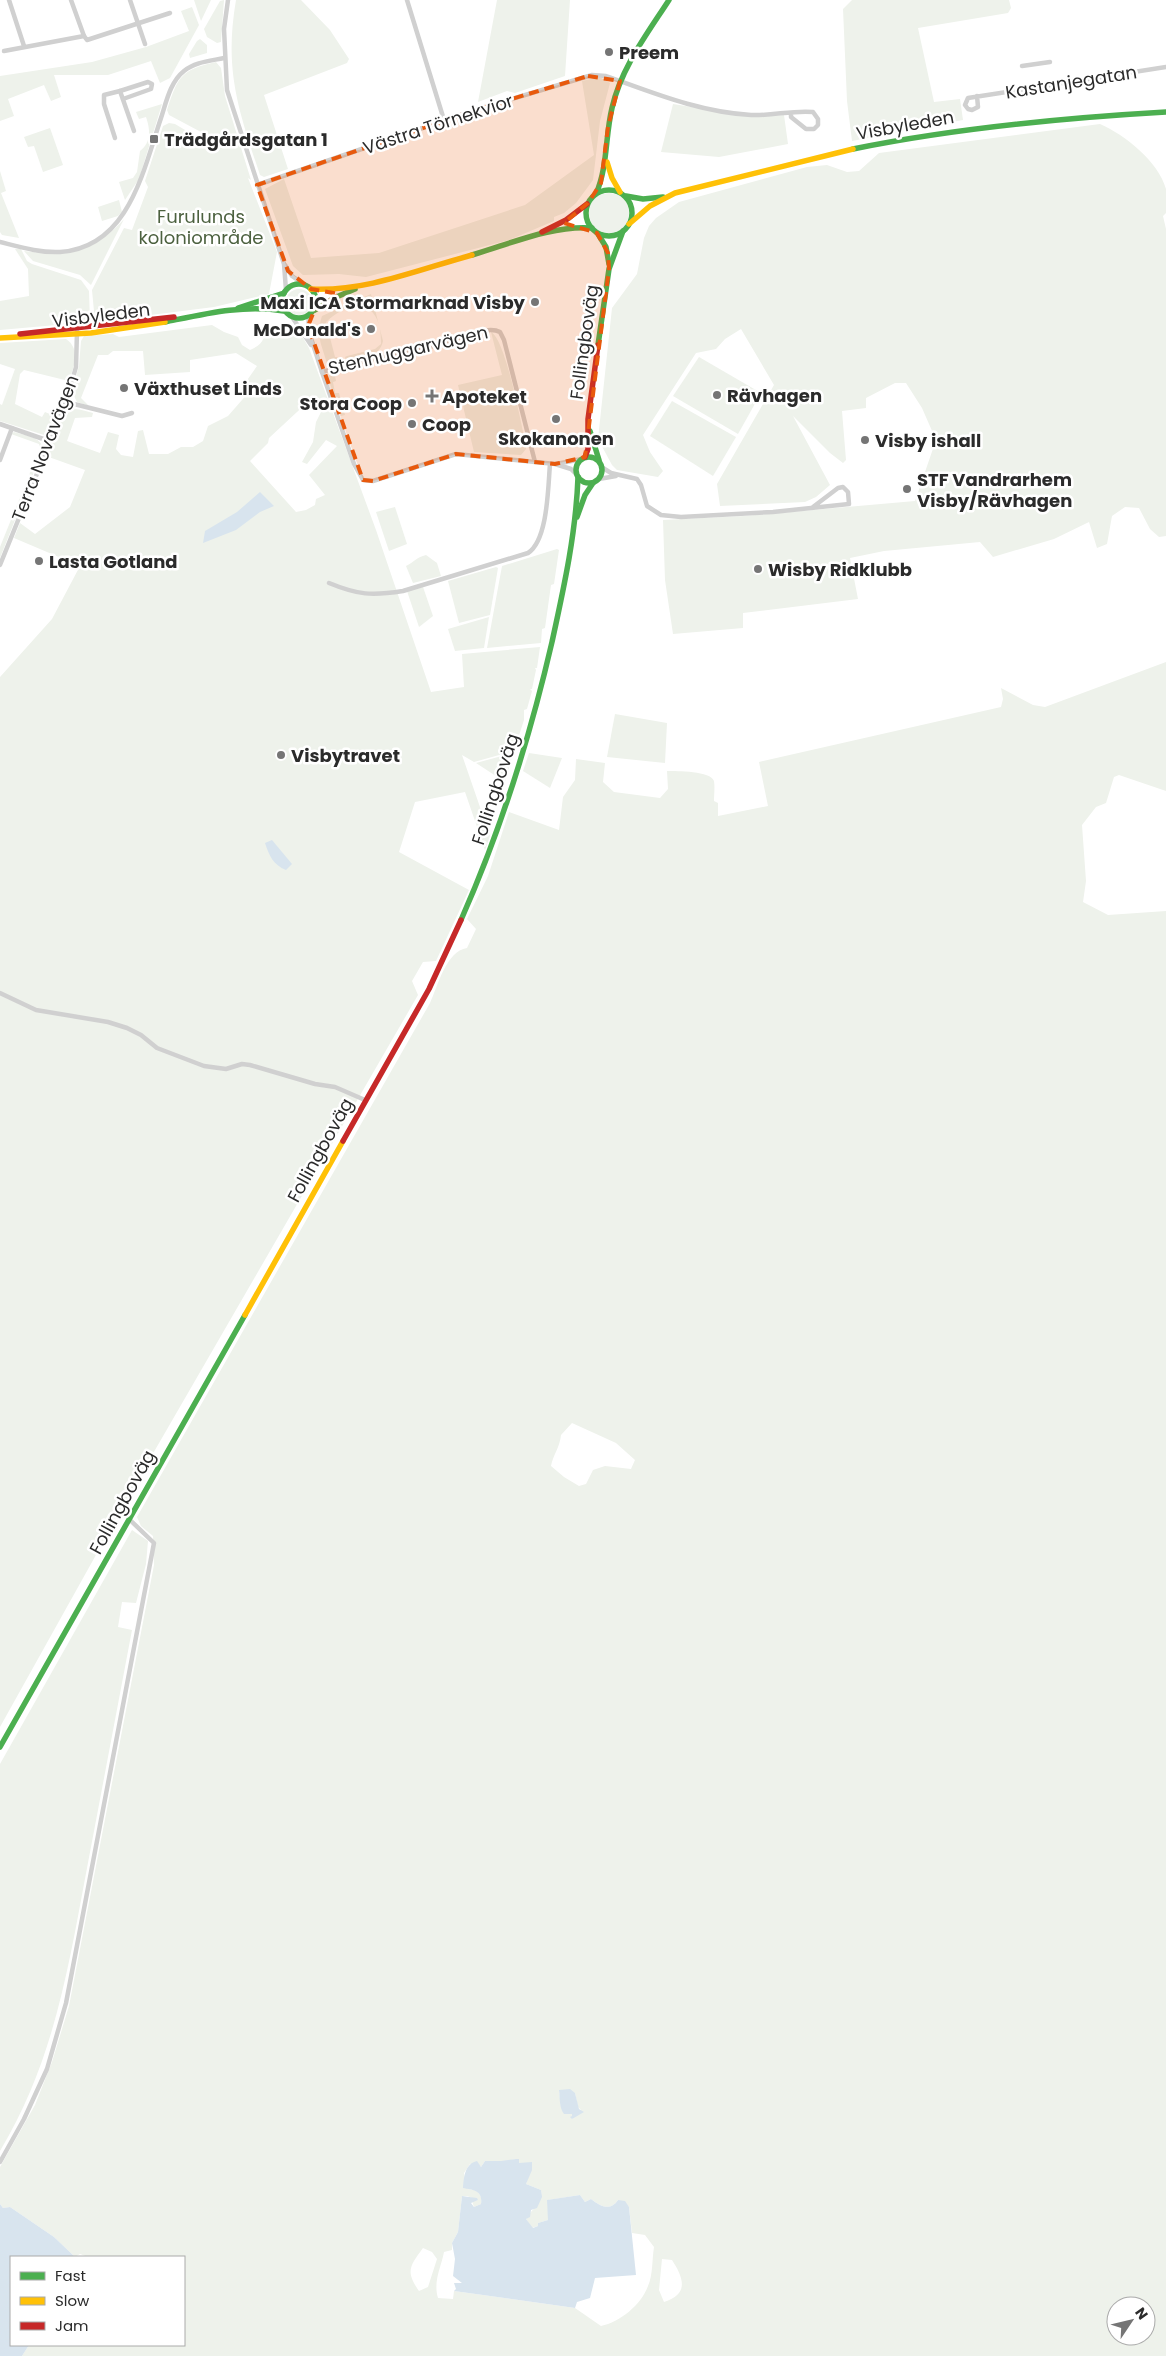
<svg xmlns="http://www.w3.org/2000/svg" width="1166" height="2356" viewBox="0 0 1166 2356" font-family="Poppins,sans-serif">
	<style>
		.green { fill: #eef2eb; fill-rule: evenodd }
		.water { fill: #d8e4ee }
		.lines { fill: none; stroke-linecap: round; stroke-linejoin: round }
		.street { stroke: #d0d0d0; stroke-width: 4.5 }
		.fast { stroke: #4caf50; stroke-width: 5.5 }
		.slow { stroke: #ffc107; stroke-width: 5.5 }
		.jam { stroke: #c62828; stroke-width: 5.5 }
		.marked { fill: #e8590c; fill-opacity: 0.2; stroke: #e8590c; stroke-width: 4; stroke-dasharray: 10 6; stroke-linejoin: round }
		.poi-dot { fill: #757575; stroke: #fff; stroke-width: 2 }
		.labels { text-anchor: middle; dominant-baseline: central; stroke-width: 5; stroke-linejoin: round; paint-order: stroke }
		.poi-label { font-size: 18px; font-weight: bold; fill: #2b2b2b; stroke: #fff; text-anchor: start }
		.street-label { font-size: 18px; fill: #2b2b2b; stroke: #fff }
		.park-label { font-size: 18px; fill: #4c613f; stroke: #fff }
	</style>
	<rect width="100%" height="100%" fill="#fff"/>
	<g class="green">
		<polygon points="194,0 211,0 201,21"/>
		<polygon points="224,0 221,42 217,43 207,37 204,29 220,1"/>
		<path d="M236,0H301L330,30L349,59L347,63L264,95L288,169L264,177L260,175C238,109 224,70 236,0Z"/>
		<polygon points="497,0 570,0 565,76 515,93 507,91 478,102"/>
		<polygon points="852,0 1009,0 1011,8 1008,13 918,28 934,102 960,99 963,120 852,141 847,101 843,9"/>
		<polygon points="192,7 199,25 170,78 160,83 151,61 108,75 54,75 61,97 51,101 44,85 8,99 14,116 0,121 0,76 92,62 146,47 189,31 181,11"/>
		<polygon points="200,39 207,45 207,53 190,58 189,54 197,41"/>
		<path d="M216,62L221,68L225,96L251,180L248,178L277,252L269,294L214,307L95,322L92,290L124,228L132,230L148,187L145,181L163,126L169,123L175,124L212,146L216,140L169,115L167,110C178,77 180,70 216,62Z"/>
		<polygon points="600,77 610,83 600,121 593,180 576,203 564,213 554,217 554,221 509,240 366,277 339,274 303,275 293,266 265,189 284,179 311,258 379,253 525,205 594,155 582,81"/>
		<path d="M162,104L139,179L125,200L119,182L133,178L137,172L140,151C152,142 150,129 146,117L139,119L136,112Z"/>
		<polygon points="673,104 753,117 784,115 788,144 719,157 661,152"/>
		<path d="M1100,124C1125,135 1158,161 1166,189C1166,196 1166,206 1166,213L1163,216L1166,229V536L1159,537L1150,529L1139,508L1125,507L1112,516L1107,544L1097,548L1089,522L1054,539L993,557L980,542L884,551L850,558L858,599L743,613V628L673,634L665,580L663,520L744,516L915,501L936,440L922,408L906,383H895L866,398V408L842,411L846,460L843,463L830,453L793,416L830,485L816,497L805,502L720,506L717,484L774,385L741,329L725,339L716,349L696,353L643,435L650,452L663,471L658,477L617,470L612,465L598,439L612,308L637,274L644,238L649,226L656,218L679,202L807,167L827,165L847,172L859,171L879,153Z"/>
		<polygon points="50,128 63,165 43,172 34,146 28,147 24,137"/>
		<polygon points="0,171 6,191 1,193 19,238 2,235 0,232"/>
		<circle cx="609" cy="213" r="20"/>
		<polygon points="119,200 122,212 118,216 102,221 98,207"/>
		<path d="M124,219L91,285L80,275L33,261L24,251C63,257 97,250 124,219Z"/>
		<polygon points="15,249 21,249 27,261 32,264 81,280 89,291 90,322 0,330 0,301 29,296 28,269"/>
		<circle cx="299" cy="302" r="13"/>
		<path d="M371,294L383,341C380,357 360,360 346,360L345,357L347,356L375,349L381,344C382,302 355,295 326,322L335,357H337L339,362L328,367C323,347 315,337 322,316Z"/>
		<path d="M266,323C281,326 288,335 302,336L309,348L376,530L431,692L464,687L462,654L540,647L537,668H535L536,670L532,689H530L532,691L527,709L524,710V720L514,751L474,762L462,755L490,836L485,850L465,792L415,802L399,852L469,890L436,961L423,962L412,981L418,995L140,1476L0,1727V677L52,619L80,566L14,538L20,523L35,534L70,507L85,470L46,456L63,414C72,405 82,410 93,413L92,417L75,418L67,441L100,453L108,432L119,435L116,449L121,455L133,457L138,431L143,430L149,454H168L181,447H193L203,441L208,426L228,416L249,392L243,386L257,366L236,353L190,360V372L145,375L143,351H113L108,355H98L81,398L89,406L77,402L72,392L73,387L79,366L81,341L84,336L113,334L119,337L212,325L224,332L238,337L242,345L250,350C264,344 265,338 266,323ZM311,399L318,403L321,412L316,422L313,442L302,462L307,464L326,440L337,446L309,475L325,495L316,499L315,505L306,510L296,512L250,461L268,443L269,438Z"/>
		<path d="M491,332C506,340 521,424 526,445V449L521,455L474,452L458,385L502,375Z"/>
		<path d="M66,339C81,349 74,367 69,381L24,370L20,374L15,404L42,417L45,412L52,415L55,419L50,431L44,435L0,421V404L2,405L15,369L0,364V343Z"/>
		<polygon points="699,357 761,393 738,434 673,396"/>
		<polygon points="334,371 336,381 333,382 335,393 339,393 345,415 341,416 328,378 329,374"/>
		<polygon points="672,401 736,437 713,476 650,436"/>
		<path d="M14,432C24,435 42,437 43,449L0,558V547L40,448L39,444L11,434Z"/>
		<polygon points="395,507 407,544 389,551 376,512"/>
		<polygon points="557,549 559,550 554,584 551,585 545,628 542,629 541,643 487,648 502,566"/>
		<path d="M426,555L437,563L441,576L413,583L406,566C414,562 417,557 426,555Z"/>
		<polygon points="496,567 498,568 490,615 459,623 448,581"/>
		<polygon points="423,587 433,616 419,627 407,591"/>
		<polygon points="489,617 484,648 455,651 448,629"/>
		<path d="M1166,662V791L1119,775L1114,777L1106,803L1096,807L1082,825L1086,881L1083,902L1108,915L1166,911V2356H22L29,2345H184V2257H88L80,2254L75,2257L54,2237L10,2207L3,2208L0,2204V2167L35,2105L52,2062L69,2006L154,1565L153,1536L141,1526L137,1517L430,1003C438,986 446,951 467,948L476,929L467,919L488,876L509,812L559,830L563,797L575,780L576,759L605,763L603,782L614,792L660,798L668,789L667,771C677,771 711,771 714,781C715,787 714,795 714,801L718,803V816L768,806L759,762L1001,707L1003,699L1001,688L1033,705L1045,707ZM572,1423L616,1443L635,1460L631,1469L605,1466L593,1470L586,1484L579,1486L564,1477L551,1466C553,1455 560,1447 561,1435ZM559,2090L575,2093L578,2107L581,2110L572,2119V2114L567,2113L561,2107ZM516,2159L519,2163L532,2165L526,2184L541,2190C543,2204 532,2208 526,2219L532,2228L538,2226V2223L548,2220V2200L580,2195L585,2202L591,2199C600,2206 610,2212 618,2200L629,2207L632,2233L645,2235L654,2247C652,2259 653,2275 648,2286C641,2305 620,2322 601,2326L575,2308L454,2291L453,2299L438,2298C433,2281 441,2268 444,2252L452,2250V2243L458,2232L462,2196H467L478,2200L472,2201L474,2207L481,2204C483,2194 477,2189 467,2189L464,2173L470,2164H478L481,2167L485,2161L501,2162ZM423,2248L432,2252L437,2259L428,2287L419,2291C405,2271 410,2266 423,2248ZM662,2259L672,2260C683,2277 690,2294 664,2302L659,2290ZM1116,2306H1146V2336H1116Z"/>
		<polygon points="615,714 667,723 665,763 607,757"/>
		<polygon points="513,753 505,782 476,763"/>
		<polygon points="529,753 562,758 550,788 523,771"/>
		<path d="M132,1530L148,1541L146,1564L136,1603L122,1602L118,1627L132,1630C117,1709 102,1789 87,1868C68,1969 54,2061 0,2151V1764Z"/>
	</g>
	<g class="water">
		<polygon points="260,492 274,506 260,512 236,530 203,543 205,531 237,512"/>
		<path d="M272,840L292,864L286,870C273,865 269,855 265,843Z"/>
		<path d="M570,2089L575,2093L579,2109L584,2112L572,2119L570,2117L572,2116V2114H564C559,2108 560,2098 559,2090Z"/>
		<path d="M516,2159H519V2163L532,2162V2170L526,2184L541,2190L542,2197L537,2208L531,2210L530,2217L526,2219L533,2228L538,2226V2223L548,2220L547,2200L580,2195L585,2202L591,2199C600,2206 610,2212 618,2200L625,2201L629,2207L636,2275L595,2278L590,2298L577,2302L575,2308L454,2291L456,2289L454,2283H462L453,2276L455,2259L452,2243L458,2232L462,2196L477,2198L478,2200L471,2203L474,2207L481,2204C483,2190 473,2190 463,2188C464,2176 465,2164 477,2161L481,2167L485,2161H501Z"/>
		<polygon points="0,2204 3,2208 10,2207 54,2237 75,2257 11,2257 11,2345 29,2345 22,2356 0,2356"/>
	</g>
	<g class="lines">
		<g class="street">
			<polyline points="9,0 24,46"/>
			<polyline points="71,0 84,36"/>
			<polyline points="130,0 145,44"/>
			<polyline points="228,0 224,29 227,90 284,264 286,290"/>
			<polyline points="407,0 444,120"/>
			<polyline points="4,51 84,36 87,40 170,13"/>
			<polyline points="1022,66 1050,62"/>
			<polyline points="120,91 148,82 152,84 151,89 123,99"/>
			<polyline points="977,96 978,107 972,110 968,109 965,105 968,98 1166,67"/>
			<polyline points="115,138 104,104 104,95 120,91 134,131"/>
			<path d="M257,185L475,110L592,75L606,76C654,93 699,112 751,115C772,116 793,110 813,112L818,119V125L814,129H806L791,117V113"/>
			<path d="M0,242C20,247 40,253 60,252C129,247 143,171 161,118C166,103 170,82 184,71C195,62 210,61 224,58"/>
			<polyline points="285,265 292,276 305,285"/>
			<path d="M309,316L308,329L322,372C362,359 404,355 444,343C457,339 487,325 500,332L504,340L535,462"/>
			<polyline points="292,317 311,345"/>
			<polyline points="322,372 354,464 363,480 373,481 456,454 555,464 571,469 576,474"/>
			<polyline points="66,402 122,416 132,413"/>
			<polyline points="0,424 49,441"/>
			<polyline points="0,460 12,428"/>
			<polyline points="556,464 582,459"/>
			<polyline points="603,468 611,473 637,479 641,485 647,506 661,515 681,517 773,512 849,504 848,492 843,487 838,488 813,507"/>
			<polyline points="599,479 616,476"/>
			<polyline points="0,565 66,402 76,367 77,331"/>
			<path d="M329,583C358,595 372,596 403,591L528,553C548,540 548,487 550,464"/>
			<polyline points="0,993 36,1010 108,1022 127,1028 141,1035 157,1048 204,1066 226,1069 242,1064 250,1065 315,1084 335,1087 365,1100"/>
			<polyline points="0,2162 24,2119 47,2069 66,2003 154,1543 129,1519"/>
		</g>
		<g class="fast">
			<path d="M853,149C956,128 1061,118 1166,112"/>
			<circle cx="609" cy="213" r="23"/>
			<path d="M596,194C608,166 605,137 612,108C621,68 647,34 669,0"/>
			<polyline points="626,196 643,199 663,197"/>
			<polyline points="598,234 606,247 609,264"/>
			<path d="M472,255C510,244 552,225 592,228"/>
			<circle cx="299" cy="301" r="17"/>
			<polyline points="238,308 284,293"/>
			<polyline points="315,310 334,298 355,289"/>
			<path d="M165,322C204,314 244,304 284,311"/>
			<polyline points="598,345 609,269 623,231"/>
			<polyline points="590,431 599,460"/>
			<circle cx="589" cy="470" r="13"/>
			<polyline points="577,517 585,495 593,483"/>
			<path d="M461,920C501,830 530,737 552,642C564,587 576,533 578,477"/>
			<polyline points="0,1747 245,1315"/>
		</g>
		<g class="slow">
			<polyline points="607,162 612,178 620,192"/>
			<polyline points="629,224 650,206 675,193 853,149"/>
			<path d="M311,289C366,292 420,269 472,255"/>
			<polyline points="0,338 91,333 165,322"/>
			<polyline points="245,1315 343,1141"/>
		</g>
		<g class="jam">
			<polyline points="542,232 566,220 587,204"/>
			<polyline points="20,334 174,317"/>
			<polyline points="585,457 588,449 588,419 598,345"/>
			<polyline points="343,1141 429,989 461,920"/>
		</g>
	</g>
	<path class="marked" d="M588,76L620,81L608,127L601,183L588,203L564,223L597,233L608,253L609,269L585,457L555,464L456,454L373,481L363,480L308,326L314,311L339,294L311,289L288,271L257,185L475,110Z"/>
	<g class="poi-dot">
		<circle cx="609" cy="52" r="5"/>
		<rect x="149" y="134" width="10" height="10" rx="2.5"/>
		<circle cx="535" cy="302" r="5"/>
		<circle cx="371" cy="329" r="5"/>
		<circle cx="124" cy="388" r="5"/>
		<circle cx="717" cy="395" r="5"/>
		<path d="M429.5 388.5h5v5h5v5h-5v5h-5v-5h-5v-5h5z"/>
		<circle cx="412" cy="403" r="5"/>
		<circle cx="556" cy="419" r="5"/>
		<circle cx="412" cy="424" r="5"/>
		<circle cx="865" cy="440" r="5"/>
		<circle cx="907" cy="489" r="5"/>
		<circle cx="39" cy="561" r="5"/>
		<circle cx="758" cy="569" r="5"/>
		<circle cx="281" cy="755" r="5"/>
	</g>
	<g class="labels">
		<g class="poi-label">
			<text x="619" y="52">Preem</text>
			<text x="164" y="139">Trädgårdsgatan 1</text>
			<text x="525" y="302" text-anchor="end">Maxi ICA Stormarknad Visby</text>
			<text x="361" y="329" text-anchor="end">McDonald's</text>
			<text x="134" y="388">Växthuset Linds</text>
			<text x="727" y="395">Rävhagen</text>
			<text x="442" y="396">Apoteket</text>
			<text x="402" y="403" text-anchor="end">Stora Coop</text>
			<text x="422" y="424">Coop</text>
			<text x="556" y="438" text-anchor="middle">Skokanonen</text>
			<text x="875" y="440">Visby ishall</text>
			<text x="917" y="479">STF Vandrarhem<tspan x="917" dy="21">Visby/Rävhagen</tspan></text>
			<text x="49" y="561">Lasta Gotland</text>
			<text x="768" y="569">Wisby Ridklubb</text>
			<text x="291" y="755">Visbytravet</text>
		</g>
		<g class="street-label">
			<text transform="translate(1071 82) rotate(-9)">Kastanjegatan</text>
			<text transform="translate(438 124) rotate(-18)">Västra Törnekvior</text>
			<text transform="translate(905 125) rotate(-10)">Visbyleden</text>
			<text transform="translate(101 315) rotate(-7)">Visbyleden</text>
			<text transform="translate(584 342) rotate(-82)">Follingboväg</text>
			<text transform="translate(408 350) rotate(-13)">Stenhuggarvägen</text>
			<text transform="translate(45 448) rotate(-69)">Terra Novavägen</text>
			<text transform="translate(495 789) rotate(-72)">Follingboväg</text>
			<text transform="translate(320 1150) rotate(-61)">Follingboväg</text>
			<text transform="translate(122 1502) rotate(-61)">Follingboväg</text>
		</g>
		<g class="park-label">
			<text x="201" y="216">Furulunds<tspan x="201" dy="21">koloniområde</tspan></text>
		</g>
	</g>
	<rect x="10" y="2256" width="175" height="90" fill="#ffffff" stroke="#aaaaaa"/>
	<rect x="20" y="2272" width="25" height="8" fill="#4caf50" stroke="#aaaaaa"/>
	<text x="55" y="2281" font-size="15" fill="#2b2b2b">Fast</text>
	<rect x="20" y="2297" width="25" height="8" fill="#ffc107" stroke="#aaaaaa"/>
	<text x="55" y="2306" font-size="15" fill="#2b2b2b">Slow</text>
	<rect x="20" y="2322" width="25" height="8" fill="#c62828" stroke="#aaaaaa"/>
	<text x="55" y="2331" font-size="15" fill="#2b2b2b">Jam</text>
	<g transform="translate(1131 2321) rotate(55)"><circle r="24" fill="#ffffff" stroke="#aaaaaa"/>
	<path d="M0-4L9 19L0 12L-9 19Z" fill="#757575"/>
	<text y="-8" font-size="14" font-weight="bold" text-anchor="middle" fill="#2b2b2b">N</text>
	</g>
</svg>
